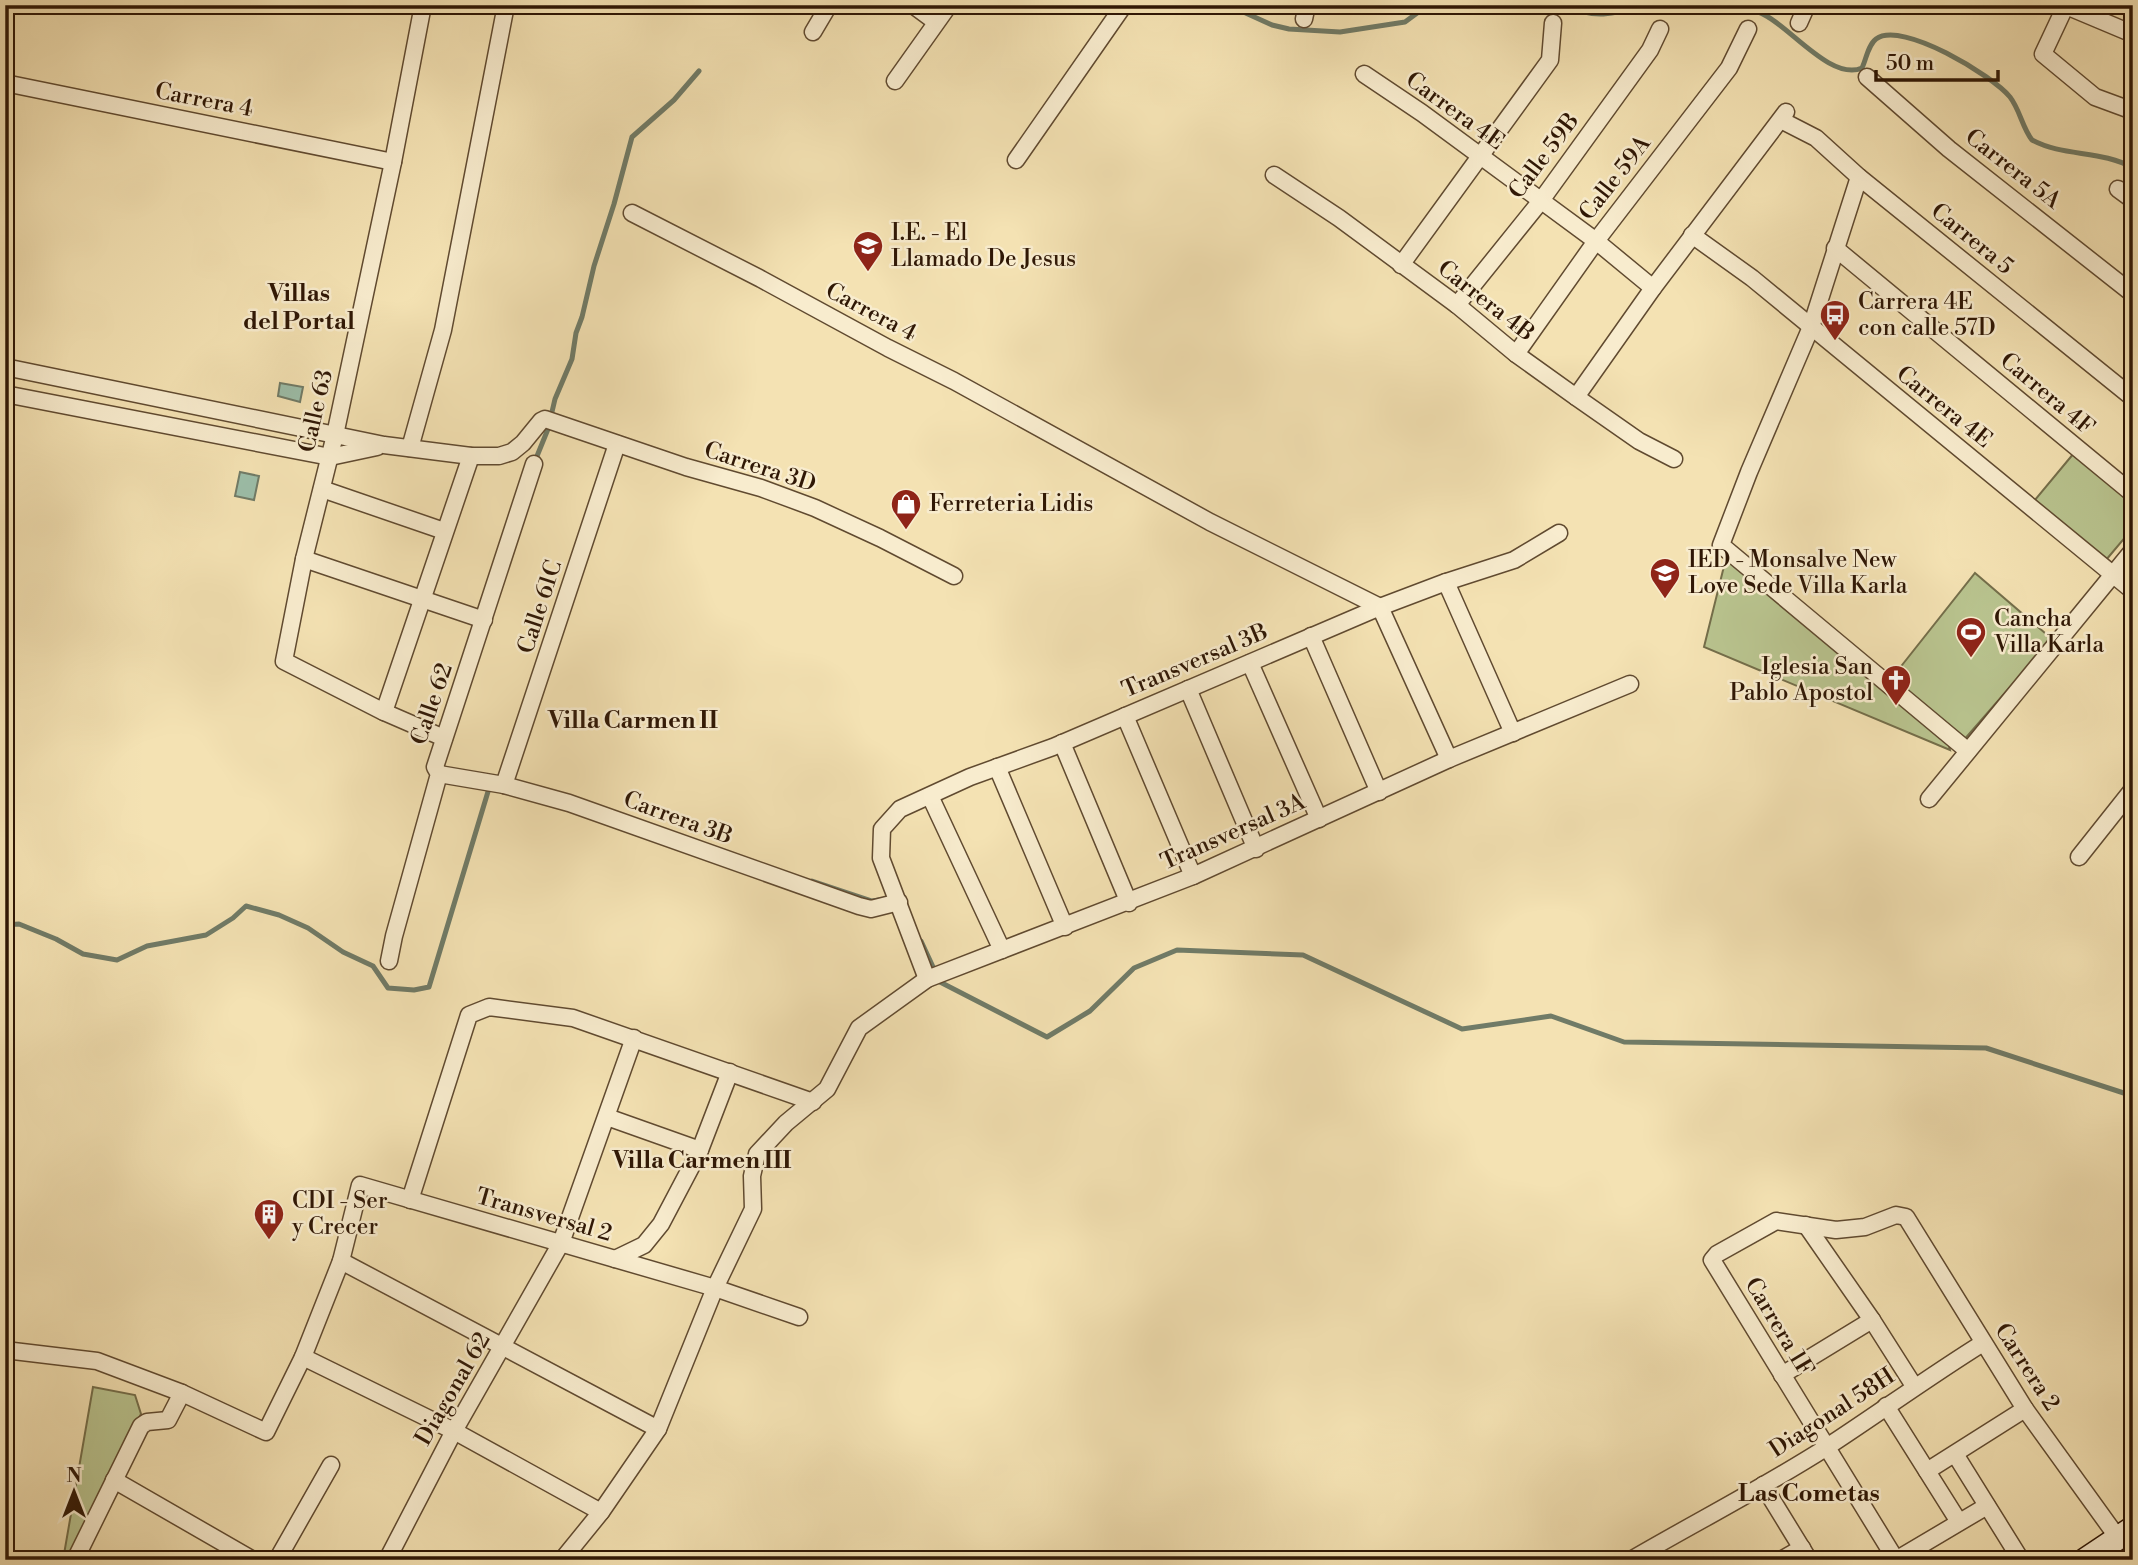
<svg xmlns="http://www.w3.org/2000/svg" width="2138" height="1565" viewBox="0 0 2138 1565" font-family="'Libre Bodoni',serif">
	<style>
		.green { fill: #b9c48f; stroke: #746e4a; stroke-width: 2 }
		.water { fill: #9cbea9; stroke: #707b67; stroke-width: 2 }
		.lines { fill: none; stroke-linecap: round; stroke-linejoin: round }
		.stream { stroke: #707b67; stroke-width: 5 }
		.street-casing { stroke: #604a30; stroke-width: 19 }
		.secondary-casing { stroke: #2f1705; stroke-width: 26 }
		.street { stroke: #f8ecce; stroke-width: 16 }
		.secondary { stroke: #f8ecce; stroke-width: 23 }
		.labels { text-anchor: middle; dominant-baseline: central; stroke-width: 5; stroke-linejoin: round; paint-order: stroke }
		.street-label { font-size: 23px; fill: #2f1705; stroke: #f8ecce }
		.poi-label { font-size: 23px; fill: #2f1705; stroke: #f8ecce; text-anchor: start }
		.neighbourhood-label { font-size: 24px; font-weight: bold; fill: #2f1705; stroke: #f8ecce }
	</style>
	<rect width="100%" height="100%" fill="#f4e2b3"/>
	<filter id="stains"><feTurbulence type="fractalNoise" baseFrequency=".00286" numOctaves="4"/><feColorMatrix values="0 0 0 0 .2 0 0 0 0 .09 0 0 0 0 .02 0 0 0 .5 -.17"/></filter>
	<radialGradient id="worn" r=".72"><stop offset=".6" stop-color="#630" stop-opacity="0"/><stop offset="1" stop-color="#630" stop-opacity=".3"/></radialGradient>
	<g class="green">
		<polygon points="2074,453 2133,501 2133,528 2106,560 2034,501"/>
		<polygon points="1727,554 1948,742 1950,750 1704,647"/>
		<polygon points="1975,573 2052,639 1963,741 1891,679"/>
		<polygon points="93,1387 135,1395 141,1414 67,1560 63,1560"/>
	</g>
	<g class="water">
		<polygon points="280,383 303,387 300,402 278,396"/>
		<polygon points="240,472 259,476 254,500 235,496"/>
	</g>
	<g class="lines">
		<g class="stream">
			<polyline points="1228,5 1272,25 1289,29 1340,32 1405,22 1428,5"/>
			<path d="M1566,5C1592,19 1615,15 1641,5"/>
			<path d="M1737,5C1747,8 1759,11 1768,17C1793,31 1833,81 1862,68C1866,60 1868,45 1876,39C1902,20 1993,76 2010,97C2020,110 2022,127 2032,140C2063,157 2102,150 2133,168"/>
			<polyline points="535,461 548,429 555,399 572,359 576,333 582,317 594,266 614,204 632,137 674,100 699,71"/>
			<polyline points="812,881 872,901 879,900"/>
			<polyline points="5,925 19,924 56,939 83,954 117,960 147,946 206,935 233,918 246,906 279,915 308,928 343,952 373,966 388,988 414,990 429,987 490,785"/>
			<polyline points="921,941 940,982 1047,1037 1090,1011 1134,968 1177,950 1303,955 1462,1029 1551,1016 1624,1042 1986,1048 2133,1096"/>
		</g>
		<g class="street-casing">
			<g id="street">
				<polyline points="423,5 393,162 335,435 304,559 284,661 384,712 444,738"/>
				<polyline points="913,5 936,22"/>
				<polyline points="2064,5 2133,34"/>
				<polyline points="2066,5 2043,54 2095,97 2133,111"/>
				<polyline points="1304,19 1307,5"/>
				<polyline points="1799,23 1807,5"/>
				<polyline points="813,32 829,5"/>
				<polyline points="1364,74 1422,113 1596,241 1653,288"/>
				<polyline points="1867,77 1949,149 2133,294"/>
				<polyline points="895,81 949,5"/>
				<polyline points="5,83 393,162"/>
				<polyline points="1781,120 1816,138 1859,177 2133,398"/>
				<polyline points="1016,160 1124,5"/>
				<polyline points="1274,175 1339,218 1457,305 1516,354 1576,397 1639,441 1674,459"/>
				<polyline points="1859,177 1811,327 1749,472 1721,545 1968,751"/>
				<polyline points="2118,189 2133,200"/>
				<polyline points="632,213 761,279 888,348 954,381 1210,522 1380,607 1449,759"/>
				<polyline points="1692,235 1752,278 2133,591"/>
				<polyline points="1835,248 2133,494"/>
				<polyline points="1401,265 1550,60 1553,23"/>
				<polyline points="1457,305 1540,202 1650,50 1660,29"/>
				<polyline points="1516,354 1596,241 1729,68 1748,29"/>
				<polyline points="5,367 384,445 471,456 499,456 512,452 523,443 541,421 545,419 686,467 761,488 815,508 880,538 954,576"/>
				<polyline points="5,394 330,457 377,447"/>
				<polyline points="1576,397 1653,288 1786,112"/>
				<polyline points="410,448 443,330 506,5"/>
				<polyline points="322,489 444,531"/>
				<polyline points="304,559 484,620"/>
				<polyline points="1446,582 1513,733"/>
				<polyline points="1311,636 1379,792"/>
				<polyline points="1250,663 1319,819"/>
				<polyline points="1188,689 1256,849"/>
				<polyline points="384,712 471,456"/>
				<polyline points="1125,716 1193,876"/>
				<polyline points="1062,743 1129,903"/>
				<polyline points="997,767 1065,927"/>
				<polyline points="439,774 504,785 569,803 859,906 871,909 899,902"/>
				<polyline points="504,785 617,444"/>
				<polyline points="930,796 1002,950"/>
				<polyline points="1929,799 2133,550"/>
				<polyline points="2079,857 2133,789"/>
				<polyline points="389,961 394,936 439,774 435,767 534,464"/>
				<polyline points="927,979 881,858 882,829 900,809 970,777 1053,747 1380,607 1446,582 1514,560 1559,533"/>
				<polyline points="607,1117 700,1150"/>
				<polyline points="410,1200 469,1015 489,1007 573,1018 813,1102"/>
				<polyline points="1806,1225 1872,1320 1914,1386"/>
				<polyline points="615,1259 644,1245 661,1224 700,1150 730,1072"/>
				<polyline points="341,1261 658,1429"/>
				<polyline points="5,1350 97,1361 182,1393 266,1432 303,1357 341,1261 360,1185 715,1288 799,1317"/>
				<polyline points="303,1357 454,1431 601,1512"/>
				<polyline points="1782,1375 1872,1320"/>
				<polyline points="1886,1406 1959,1522"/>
				<polyline points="1955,1454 2021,1560"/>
				<polyline points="1927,1471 2025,1409"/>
				<polyline points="114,1480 253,1560"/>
				<polyline points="1763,1485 1809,1560"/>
				<polyline points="75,1560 141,1426 147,1422 168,1420 182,1393"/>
				<polyline points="277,1560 331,1465"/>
				<polyline points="387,1560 454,1431 561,1243 634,1038"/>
				<polyline points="562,1560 601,1512 658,1429 715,1288 753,1209 752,1176 757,1154 786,1123 827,1089 859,1028 927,979 1193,876 1449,759 1630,684"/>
				<path d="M1631,1560C1696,1522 1763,1488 1827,1447C1879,1413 1930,1376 1983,1343"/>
				<polyline points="1781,1560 1802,1548"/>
				<polyline points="1896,1560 1712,1260 1717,1254 1776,1221 1836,1230 1865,1227 1896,1215 1906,1217 2025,1409 2118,1538"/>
				<polyline points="1896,1560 1987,1506"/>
			</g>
		</g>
		<g class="secondary-casing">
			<polyline id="secondary" points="2085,1560 2133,1528"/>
		</g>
		<use href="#street" class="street"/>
		<use href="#secondary" class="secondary"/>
	</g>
	<defs>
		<g id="school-pin" transform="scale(1.575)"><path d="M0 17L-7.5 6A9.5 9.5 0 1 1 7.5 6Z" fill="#8f2418" stroke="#f8ecce"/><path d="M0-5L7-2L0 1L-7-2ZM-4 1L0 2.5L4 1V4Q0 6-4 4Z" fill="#fff"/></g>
		<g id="bus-pin" transform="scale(1.575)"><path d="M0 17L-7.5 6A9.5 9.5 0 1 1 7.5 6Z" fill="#8f2418" stroke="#f8ecce"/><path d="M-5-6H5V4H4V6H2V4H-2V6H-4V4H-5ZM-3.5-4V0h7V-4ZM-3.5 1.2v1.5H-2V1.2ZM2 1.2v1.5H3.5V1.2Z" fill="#fff"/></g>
		<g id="shop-pin" transform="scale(1.575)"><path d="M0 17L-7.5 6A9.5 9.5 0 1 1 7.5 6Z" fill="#8f2418" stroke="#f8ecce"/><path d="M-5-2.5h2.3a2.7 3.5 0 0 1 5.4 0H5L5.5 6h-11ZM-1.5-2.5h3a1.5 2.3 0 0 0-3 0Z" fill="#fff"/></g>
		<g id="stadium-pin" transform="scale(1.575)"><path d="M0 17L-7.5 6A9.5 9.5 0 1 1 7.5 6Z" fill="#8f2418" stroke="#f8ecce"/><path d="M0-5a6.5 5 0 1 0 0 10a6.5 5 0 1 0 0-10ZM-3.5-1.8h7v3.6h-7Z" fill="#fff"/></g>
		<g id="church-pin" transform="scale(1.575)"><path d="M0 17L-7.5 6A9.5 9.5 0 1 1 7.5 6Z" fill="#8f2418" stroke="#f8ecce"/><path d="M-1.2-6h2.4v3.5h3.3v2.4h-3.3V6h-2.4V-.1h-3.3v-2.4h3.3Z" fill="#fff"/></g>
		<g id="building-pin" transform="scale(1.575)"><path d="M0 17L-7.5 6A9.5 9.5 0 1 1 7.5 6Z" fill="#8f2418" stroke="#f8ecce"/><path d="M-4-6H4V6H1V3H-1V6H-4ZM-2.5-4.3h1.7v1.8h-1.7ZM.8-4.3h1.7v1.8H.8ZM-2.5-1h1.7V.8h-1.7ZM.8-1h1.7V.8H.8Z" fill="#fff"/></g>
	</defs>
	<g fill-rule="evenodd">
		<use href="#school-pin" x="868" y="246"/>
		<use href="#bus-pin" x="1835" y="315"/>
		<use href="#shop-pin" x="906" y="504"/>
		<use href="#school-pin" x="1665" y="573"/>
		<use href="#stadium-pin" x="1971" y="632"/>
		<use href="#church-pin" x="1896" y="680"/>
		<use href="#building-pin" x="269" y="1214"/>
	</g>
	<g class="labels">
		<g class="street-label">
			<text transform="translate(204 100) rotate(11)">Carrera 4</text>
			<text transform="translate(1455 111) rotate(36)">Carrera 4E</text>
			<text transform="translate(1544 156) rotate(-53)">Calle 59B</text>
			<text transform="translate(2013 169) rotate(38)">Carrera 5A</text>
			<text transform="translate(1615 178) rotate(-52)">Calle 59A</text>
			<text transform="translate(1972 239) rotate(39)">Carrera 5</text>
			<text transform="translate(1486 301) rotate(38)">Carrera 4B</text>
			<text transform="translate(871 312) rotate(28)">Carrera 4</text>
			<text transform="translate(2047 394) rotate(40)">Carrera 4F</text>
			<text transform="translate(1944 407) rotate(39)">Carrera 4E</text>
			<text transform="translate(316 411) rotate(-77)">Calle 63</text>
			<text transform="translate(760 467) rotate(18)">Carrera 3D</text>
			<text transform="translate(540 607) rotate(-72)">Calle 61C</text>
			<text transform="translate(1195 661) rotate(-23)">Transversal 3B</text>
			<text transform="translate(432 704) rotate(-71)">Calle 62</text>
			<text transform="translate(678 818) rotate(20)">Carrera 3B</text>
			<text transform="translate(1233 832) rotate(-24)">Transversal 3A</text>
			<text transform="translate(544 1215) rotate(16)">Transversal 2</text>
			<text transform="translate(1779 1327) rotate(59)">Carrera 1F</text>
			<text transform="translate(2027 1367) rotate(57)">Carrera 2</text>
			<text transform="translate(453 1389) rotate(-60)">Diagonal 62</text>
			<text transform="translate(1832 1413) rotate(-33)">Diagonal 58H</text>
		</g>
		<g class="poi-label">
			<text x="891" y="233">I.E. - El<tspan x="891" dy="26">Llamado De Jesus</tspan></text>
			<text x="1858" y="302">Carrera 4E<tspan x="1858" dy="26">con calle 57D</tspan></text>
			<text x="929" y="504">Ferreteria Lidis</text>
			<text x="1688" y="560">IED - Monsalve New<tspan x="1688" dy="26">Love Sede Villa Karla</tspan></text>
			<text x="1994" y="619">Cancha<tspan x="1994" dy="26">Villa Karla</tspan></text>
			<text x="1873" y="667" text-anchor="end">Iglesia San<tspan x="1873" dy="26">Pablo Apostol</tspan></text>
			<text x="292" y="1201">CDI - Ser<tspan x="292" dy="26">y Crecer</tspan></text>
		</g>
		<g class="neighbourhood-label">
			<text x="299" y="294">Villas<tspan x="299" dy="28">del Portal</tspan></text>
			<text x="633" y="721">Villa Carmen II</text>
			<text x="702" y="1161">Villa Carmen III</text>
			<text x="1809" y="1494">Las Cometas</text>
		</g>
	</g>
	<rect width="2138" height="1565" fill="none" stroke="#f4e2b3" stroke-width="28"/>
	<rect x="7" y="7" width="2124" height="1551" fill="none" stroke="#2f1705" stroke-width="3.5"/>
	<rect x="14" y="14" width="2110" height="1537" fill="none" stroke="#2f1705" stroke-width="2"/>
	<g transform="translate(74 1492)" stroke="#f8ecce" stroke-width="5" paint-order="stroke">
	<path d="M0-5L12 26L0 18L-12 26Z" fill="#2f1705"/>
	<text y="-10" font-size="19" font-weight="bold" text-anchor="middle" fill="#2f1705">N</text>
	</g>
	<path d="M1876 70v10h122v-10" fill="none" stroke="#2f1705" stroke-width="3.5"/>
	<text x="1886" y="70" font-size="21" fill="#2f1705" stroke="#f8ecce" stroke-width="5" paint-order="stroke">50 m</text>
	<rect width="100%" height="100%" filter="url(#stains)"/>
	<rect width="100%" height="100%" fill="url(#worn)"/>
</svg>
